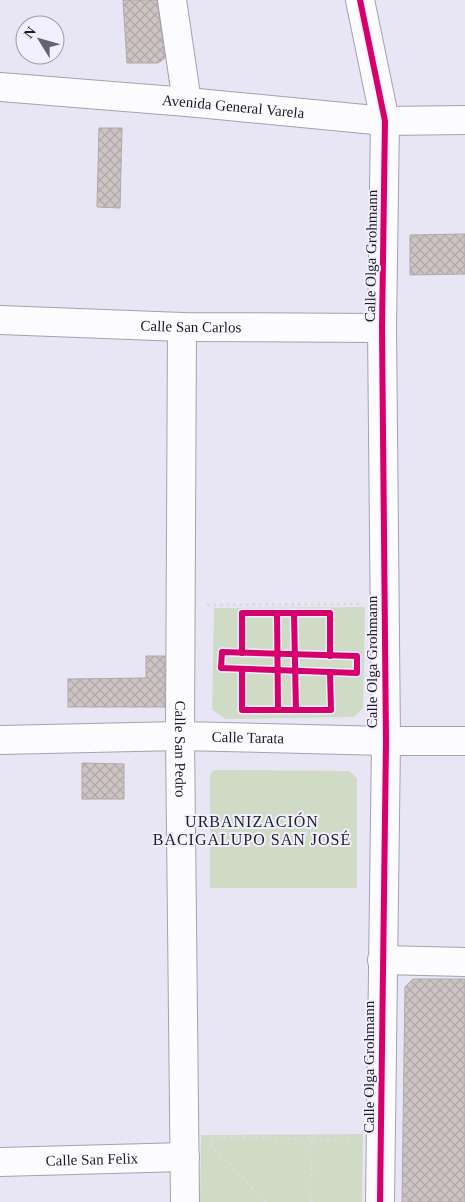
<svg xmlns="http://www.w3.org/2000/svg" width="465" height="1202" viewBox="0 0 465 1202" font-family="'Times New Roman',serif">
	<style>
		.green { fill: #d0dbc6 }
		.building { fill: url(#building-cross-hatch); stroke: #afa8ab }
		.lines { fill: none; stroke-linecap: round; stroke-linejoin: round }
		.minor-casing { stroke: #a4a2af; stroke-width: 30 }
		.tertiary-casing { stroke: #a4a2af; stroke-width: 30 }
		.path { stroke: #dadade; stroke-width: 3; stroke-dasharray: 2.5 4; stroke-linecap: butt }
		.minor { stroke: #fcfbfe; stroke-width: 28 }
		.tertiary { stroke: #fcfbfe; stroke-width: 28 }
		.cycleway-casing { stroke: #f1effd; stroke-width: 9 }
		.cycleway { stroke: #d6006c; stroke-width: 6 }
		.labels { text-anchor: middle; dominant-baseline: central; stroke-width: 4; stroke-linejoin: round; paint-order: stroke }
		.street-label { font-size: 15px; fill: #1e1b28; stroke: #f1effd }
		.neighbourhood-label { font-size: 16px; letter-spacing: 1px; fill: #1e1b28; stroke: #f1effd }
	</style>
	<defs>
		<pattern id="building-cross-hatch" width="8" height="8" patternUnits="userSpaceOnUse" patternTransform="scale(1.25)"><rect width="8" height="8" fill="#cec4c4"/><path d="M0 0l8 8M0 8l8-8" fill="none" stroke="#b0a8a8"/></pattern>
	</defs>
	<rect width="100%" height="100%" fill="#e8e5f5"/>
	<g class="green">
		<polygon points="365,607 363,708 354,717 226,719 212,710 214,608"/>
		<polygon points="214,770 349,771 357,778 357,888 210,888 210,775"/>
		<polygon points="363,1134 362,1202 200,1202 201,1135"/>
	</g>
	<g class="building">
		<polygon points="123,0 157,0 165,58 158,63 127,63"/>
		<polygon points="99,128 122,128 120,208 97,207"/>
		<polygon points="465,234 465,274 410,275 410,235"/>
		<polygon points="146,656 165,656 165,707 68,707 68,679 146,678"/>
		<polygon points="82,763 124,764 124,799 82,799"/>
		<polygon points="413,979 465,979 465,1202 402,1202 405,987"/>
	</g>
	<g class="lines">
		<g class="minor-casing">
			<g id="minor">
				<polyline points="172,0 187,102"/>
				<polyline points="360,0 385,121 382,328 386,741 380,1202"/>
				<path id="s1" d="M0,320L182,327L382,328"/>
				<path id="s2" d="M182,327L180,736L185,1202"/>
				<path id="s3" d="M0,740L180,736L386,741H465"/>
				<polyline points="382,960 465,962"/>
				<path id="s4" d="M0,1162L185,1157"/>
			</g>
		</g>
		<g class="tertiary-casing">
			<g id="tertiary">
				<path id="s5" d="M0,87L187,102L385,121L465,120"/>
			</g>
		</g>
		<g class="path">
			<polyline points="207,605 360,604"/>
			<polyline points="210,1137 354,1140"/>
			<polyline points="210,1145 266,1202"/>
			<polyline points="311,1202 312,1139"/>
		</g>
		<use href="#minor" class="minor"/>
		<use href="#tertiary" class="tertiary"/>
		<g class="cycleway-casing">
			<g id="cycleway">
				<polyline points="360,0 385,121 382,328 386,741 380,1202"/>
				<polyline points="277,613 278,710"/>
				<polyline points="294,613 296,710"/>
				<polygon points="222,652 357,656 357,673 221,668"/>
				<polyline points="242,653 242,613 330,613 330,656"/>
				<polyline points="242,669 242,710 331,710 330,672"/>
			</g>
		</g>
		<use href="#cycleway" class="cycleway"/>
	</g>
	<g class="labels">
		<g class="street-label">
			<text stroke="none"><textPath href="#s5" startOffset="234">Avenida General Varela</textPath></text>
			<text transform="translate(371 256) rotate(-89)">Calle Olga Grohmann</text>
			<text stroke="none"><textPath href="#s1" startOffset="191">Calle San Carlos</textPath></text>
			<text transform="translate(372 662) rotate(-90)">Calle Olga Grohmann</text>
			<text stroke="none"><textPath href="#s3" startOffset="248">Calle Tarata</textPath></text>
			<text stroke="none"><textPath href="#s2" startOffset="422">Calle San Pedro</textPath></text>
			<text transform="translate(369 1067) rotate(-90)">Calle Olga Grohmann</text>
			<text stroke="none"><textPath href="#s4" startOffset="92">Calle San Felix</textPath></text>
		</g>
		<g class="neighbourhood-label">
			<text x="252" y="821">URBANIZACIÓN<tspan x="252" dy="18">BACIGALUPO SAN JOSÉ</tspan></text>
		</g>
	</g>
	<g transform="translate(40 40) rotate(307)"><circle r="24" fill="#f1effd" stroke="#9d9aa8"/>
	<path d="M0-4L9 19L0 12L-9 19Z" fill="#656270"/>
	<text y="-8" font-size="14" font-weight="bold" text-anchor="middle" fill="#1e1b28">N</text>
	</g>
</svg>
